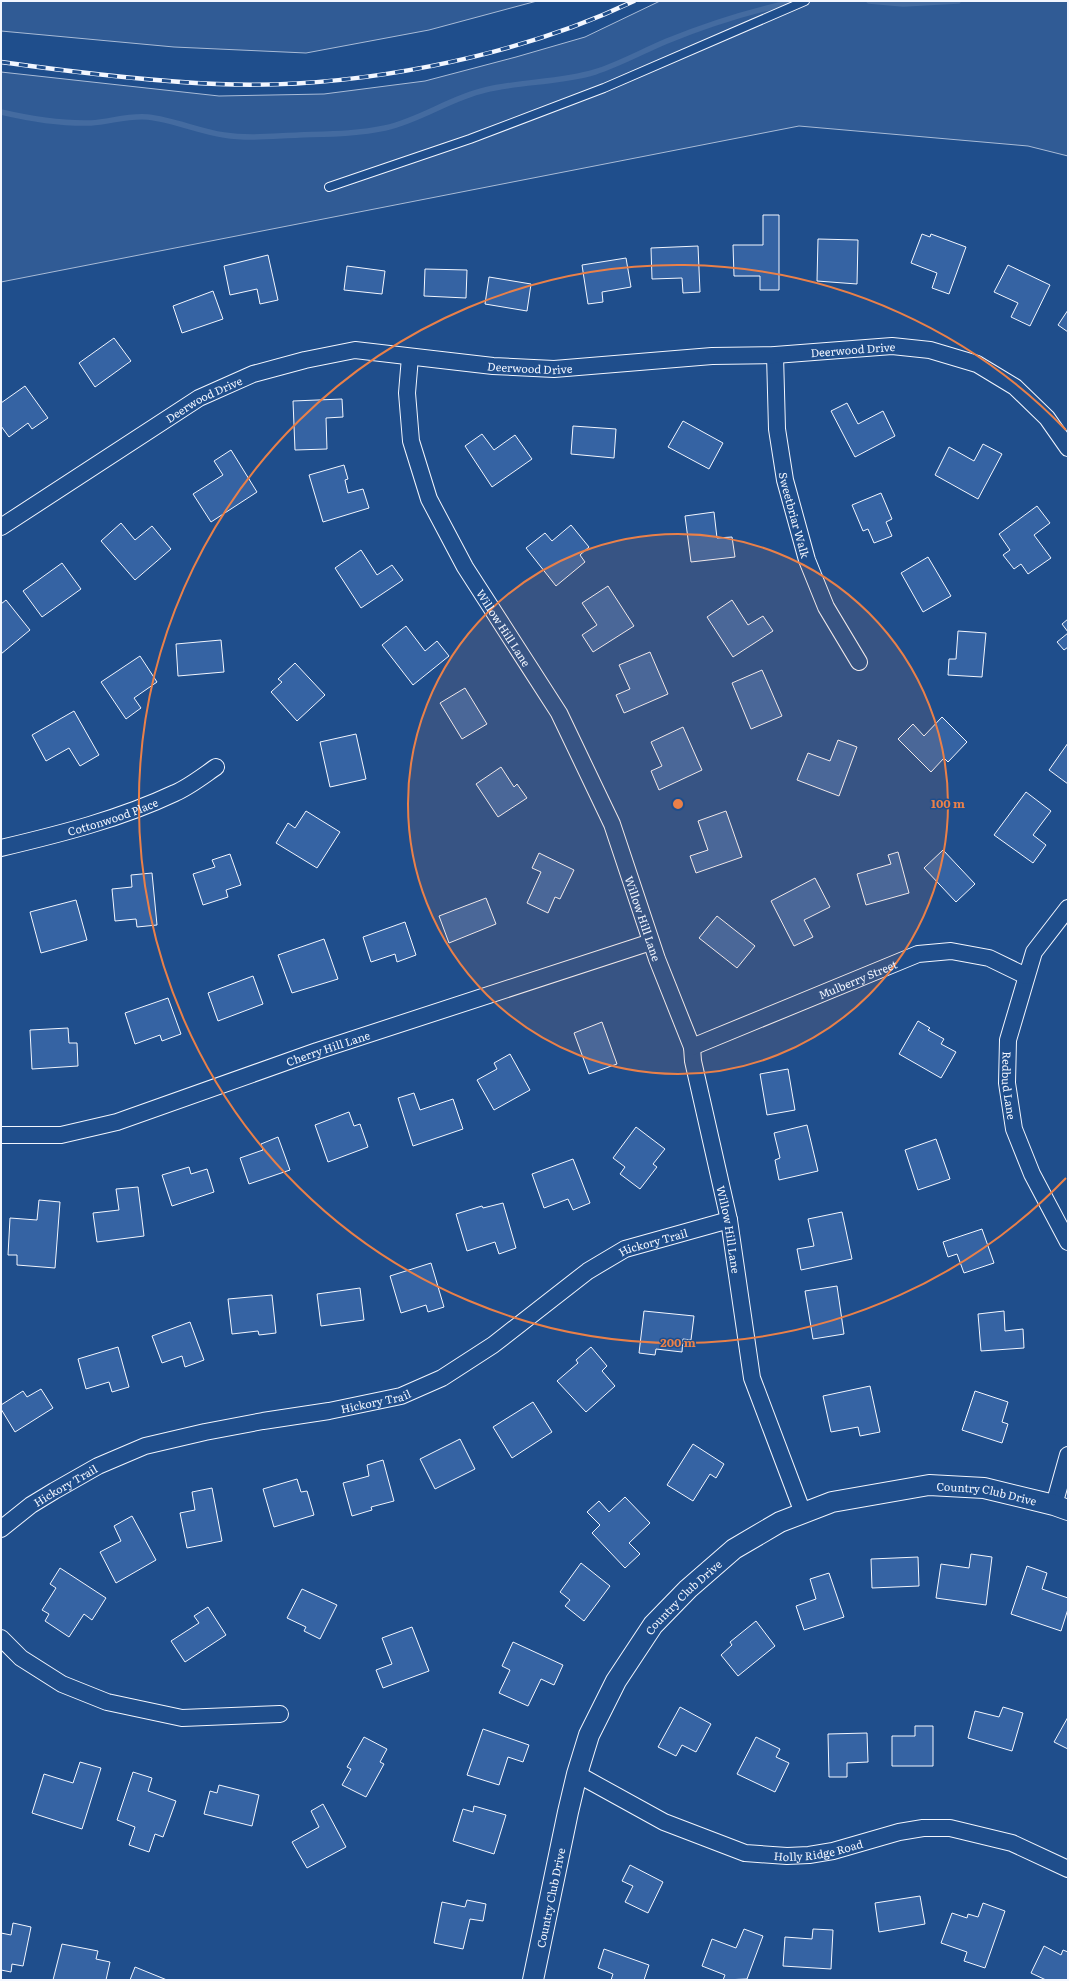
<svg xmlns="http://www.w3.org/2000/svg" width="1069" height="1981" viewBox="0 0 1069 1981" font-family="Literata,serif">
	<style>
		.green { fill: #305b95; stroke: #a8bbd7 }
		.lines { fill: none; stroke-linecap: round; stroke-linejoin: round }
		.stream { stroke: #446ba0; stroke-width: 5.5 }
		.building { fill: #3563a3; stroke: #f2f6ff }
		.service-casing { stroke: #f2f6ff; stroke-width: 10 }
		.minor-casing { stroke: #f2f6ff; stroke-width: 18 }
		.tertiary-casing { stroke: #f2f6ff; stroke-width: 22 }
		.service { stroke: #1f4e8c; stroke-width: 8 }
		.minor { stroke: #1f4e8c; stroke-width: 16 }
		.tertiary { stroke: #1f4e8c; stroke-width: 20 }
		.rail-casing { stroke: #f2f6ff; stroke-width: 4.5 }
		.rail { stroke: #1f4e8c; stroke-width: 3; stroke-dasharray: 9; stroke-linecap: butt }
		.ring { fill: none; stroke: #ea8049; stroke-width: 2 }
		.labels { text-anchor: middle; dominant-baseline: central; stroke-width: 3; stroke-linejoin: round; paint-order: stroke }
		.street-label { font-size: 11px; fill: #f2f6ff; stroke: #1f4e8c }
		.centre { fill: #ea8049; stroke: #1f4e8c; stroke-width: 2 }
		.ring-label { font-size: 12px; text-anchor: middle; font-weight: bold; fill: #ea8049; stroke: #1f4e8c; stroke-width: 3; stroke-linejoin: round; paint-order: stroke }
	</style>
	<rect width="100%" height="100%" fill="#1f4e8c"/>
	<g class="green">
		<polygon points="1,1 537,1 429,30 306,53 174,47 1,31"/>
		<polygon points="660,1 1068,1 1068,156 1028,146 799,126 1,282 1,72 219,96 324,94 425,81 516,57 585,37"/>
	</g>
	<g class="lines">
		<g class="stream">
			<polyline points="869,1 903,4 958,1"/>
			<path d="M1,112C31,119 59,124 91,123C110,122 128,115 148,117C174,120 198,131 224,135C249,139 274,136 299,135C328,134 357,134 385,128C421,120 450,98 485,90C521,81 559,83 595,72C620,64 643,51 667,41C709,24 753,10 798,1"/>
		</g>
	</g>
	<g class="building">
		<polygon points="763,215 779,215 779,290 760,290 760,276 734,276 733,245 763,245"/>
		<polygon points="922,234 930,237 931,234 966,247 949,294 932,288 937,273 911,263"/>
		<polygon points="818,239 858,240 857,284 817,281"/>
		<polygon points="698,246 700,292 683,293 682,278 652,279 651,248"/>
		<polygon points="268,255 278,300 260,304 257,289 230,295 224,266"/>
		<polygon points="626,258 631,287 602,292 603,302 588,304 582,265"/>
		<polygon points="1008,265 1050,285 1030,326 1011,317 1018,303 994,292"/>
		<polygon points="347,266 385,271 382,294 344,290"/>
		<polygon points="425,269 467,270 466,298 424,296"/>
		<polygon points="489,277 531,284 527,311 485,304"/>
		<polygon points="213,291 223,319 182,333 173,306"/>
		<polygon points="1068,310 1068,332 1058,325"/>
		<polygon points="114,338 131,361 95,387 79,363"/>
		<polygon points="25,386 48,418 32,429 28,423 9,437 1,426 1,403"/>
		<polygon points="342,399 343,417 326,418 327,449 295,450 293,401"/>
		<polygon points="847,403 858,424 883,411 895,436 855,457 831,411"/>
		<polygon points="683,421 723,443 709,469 668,447"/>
		<polygon points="573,426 616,429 614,458 571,454"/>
		<polygon points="482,434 494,450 515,435 532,459 492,487 465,446"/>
		<polygon points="983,444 1002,454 978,499 935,475 949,447 974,461"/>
		<polygon points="231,450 257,492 211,522 193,494 223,475 214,461"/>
		<polygon points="344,465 348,479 345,480 348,493 363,489 369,508 323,522 309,475"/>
		<polygon points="881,493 892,519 886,522 892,536 874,543 868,529 863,531 852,505"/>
		<polygon points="1037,506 1050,523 1034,535 1051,558 1028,574 1021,564 1014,569 1003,555 1010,550 999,534"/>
		<polygon points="714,512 717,538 732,537 735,557 691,562 685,516"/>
		<polygon points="121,523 135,540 152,526 171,549 135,580 101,541"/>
		<polygon points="571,525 589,547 580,555 585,562 556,586 526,548 545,533 552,541"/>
		<polygon points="361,550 377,575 392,565 403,580 361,608 335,568"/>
		<polygon points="928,557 951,596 923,612 901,573"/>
		<polygon points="62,563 81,589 42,617 23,591"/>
		<polygon points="608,586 634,626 593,652 582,635 597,625 582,603"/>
		<polygon points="6,600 30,630 1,654 1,604"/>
		<polygon points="732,600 748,625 763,616 773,631 733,657 707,617"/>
		<polygon points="1068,619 1068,632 1062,624"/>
		<polygon points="406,626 425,651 437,641 449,656 413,685 382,645"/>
		<polygon points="958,631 986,633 982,677 948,675 949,659 956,659"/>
		<polygon points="1068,633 1068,647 1064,650 1057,642"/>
		<polygon points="221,640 224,672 178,676 176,644"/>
		<polygon points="650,652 668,694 624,713 616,695 630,689 619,665"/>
		<polygon points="140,656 157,682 134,698 141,708 126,719 101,682"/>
		<polygon points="295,663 325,695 297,721 271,692 282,682 278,679"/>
		<polygon points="762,670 782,716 751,729 732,683"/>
		<polygon points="465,688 487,724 462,739 440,703"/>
		<polygon points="74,711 99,755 80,766 69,748 46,761 32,735"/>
		<polygon points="942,717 967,742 948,762 944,758 931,772 898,739 913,724 924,736"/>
		<polygon points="683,727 702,770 659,790 651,771 662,766 651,742"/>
		<polygon points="356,734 366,779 330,787 320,742"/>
		<polygon points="838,740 857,747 839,796 797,780 808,753 830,761"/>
		<polygon points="1068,743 1068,784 1049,770"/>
		<polygon points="501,767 514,787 517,784 527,798 498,817 476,784"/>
		<polygon points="1026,792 1051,811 1033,835 1046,845 1033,863 994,835"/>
		<polygon points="306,811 340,832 317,868 276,843 288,823 295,828"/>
		<polygon points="726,811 742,857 696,873 690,856 708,850 698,821"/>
		<polygon points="943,850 975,884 956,902 924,868"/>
		<polygon points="898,852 909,893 866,905 857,874 891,864 888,855"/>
		<polygon points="539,853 574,870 560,899 555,897 548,913 527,903 541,872 532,868"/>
		<polygon points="230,854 241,885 226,890 228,897 203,905 193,874 215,867 212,860"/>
		<polygon points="152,873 157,925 137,927 136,919 115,921 112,889 132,887 131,875"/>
		<polygon points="815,878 830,907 804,920 813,937 794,946 771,901"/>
		<polygon points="486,898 496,924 449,943 439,916"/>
		<polygon points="76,900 87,940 41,953 30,912"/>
		<polygon points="717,916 755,946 737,968 699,938"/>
		<polygon points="405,922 416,955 397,962 395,954 371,962 363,937"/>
		<polygon points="324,939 338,979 292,993 278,955"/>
		<polygon points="253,976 263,1004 218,1021 208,993"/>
		<polygon points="168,998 181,1034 162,1041 160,1035 135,1044 125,1013"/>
		<polygon points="918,1021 930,1028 928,1030 944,1039 941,1044 956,1052 941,1078 899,1054"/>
		<polygon points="602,1022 617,1064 589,1074 574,1033"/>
		<polygon points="68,1028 69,1043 77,1043 78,1066 32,1069 30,1030"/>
		<polygon points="510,1054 530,1090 494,1110 477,1080 497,1069 494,1063"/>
		<polygon points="788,1069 795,1110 767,1115 760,1074"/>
		<polygon points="414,1093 420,1110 453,1099 463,1129 413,1146 398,1098"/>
		<polygon points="349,1112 354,1126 360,1124 368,1147 328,1162 315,1125"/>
		<polygon points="807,1125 818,1171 779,1180 775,1160 780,1158 774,1133"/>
		<polygon points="636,1127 665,1149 653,1164 657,1167 640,1189 620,1174 625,1167 613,1158"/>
		<polygon points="278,1137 290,1170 249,1184 240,1158 263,1150 261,1144"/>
		<polygon points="936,1139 950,1179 918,1190 905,1150"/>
		<polygon points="573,1159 590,1203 573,1210 568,1199 544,1208 532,1174"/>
		<polygon points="189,1167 191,1174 207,1169 214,1192 172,1206 162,1175"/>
		<polygon points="138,1187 144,1236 97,1242 93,1213 119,1210 116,1189"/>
		<polygon points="39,1200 60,1202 55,1268 17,1265 17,1255 8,1255 10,1218 37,1220"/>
		<polygon points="503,1203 516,1248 499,1254 495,1242 467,1251 456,1214 482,1206 483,1208"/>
		<polygon points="842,1212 852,1259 801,1270 797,1249 814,1246 808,1219"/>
		<polygon points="982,1229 994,1263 964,1273 957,1254 948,1257 943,1242"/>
		<polygon points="431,1263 444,1307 428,1312 426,1305 401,1313 390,1276"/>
		<polygon points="837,1286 844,1334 813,1339 805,1291"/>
		<polygon points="360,1288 364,1320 321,1326 317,1294"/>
		<polygon points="272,1295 276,1333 259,1335 258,1331 232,1334 228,1299"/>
		<polygon points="644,1311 694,1316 691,1340 683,1339 682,1352 656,1349 655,1355 639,1353"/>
		<polygon points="1004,1311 1005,1331 1023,1329 1024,1348 981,1351 978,1314"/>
		<polygon points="190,1322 204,1360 185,1367 182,1356 162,1363 152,1336"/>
		<polygon points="118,1347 129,1387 112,1392 109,1382 86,1389 78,1359"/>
		<polygon points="591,1347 607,1366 602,1371 615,1386 586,1412 557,1381 578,1363 576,1360"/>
		<polygon points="870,1386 880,1432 860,1436 858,1427 831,1432 823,1396"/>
		<polygon points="41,1389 53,1408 15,1432 1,1409 1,1405 23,1391 27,1397"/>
		<polygon points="975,1391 1008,1402 1002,1422 1008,1424 1002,1443 962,1430"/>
		<polygon points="533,1402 552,1432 512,1458 493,1427"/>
		<polygon points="460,1439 475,1469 435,1489 420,1459"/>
		<polygon points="693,1444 724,1464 716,1478 710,1474 693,1501 667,1485"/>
		<polygon points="383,1460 394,1501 371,1507 372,1510 352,1516 343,1483 369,1476 367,1465"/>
		<polygon points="297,1479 301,1492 307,1491 314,1515 274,1527 263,1489"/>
		<polygon points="212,1488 222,1541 187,1548 180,1513 195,1510 192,1492"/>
		<polygon points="625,1497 650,1523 629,1543 640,1554 625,1568 592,1533 600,1525 587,1512 599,1501 609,1512"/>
		<polygon points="132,1516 156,1560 116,1583 100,1552 121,1541 114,1526"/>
		<polygon points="971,1554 992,1557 986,1605 936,1598 941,1564 969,1568"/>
		<polygon points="918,1557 919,1586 872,1588 871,1559"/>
		<polygon points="581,1563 610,1586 584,1621 565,1606 570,1600 560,1592"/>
		<polygon points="1027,1566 1047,1573 1042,1589 1068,1598 1068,1609 1061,1631 1011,1614"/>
		<polygon points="60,1568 106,1598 92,1620 84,1614 69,1637 45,1621 49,1614 42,1610 56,1588 50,1584"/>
		<polygon points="829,1573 844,1617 804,1630 796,1606 816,1599 810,1579"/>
		<polygon points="302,1589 337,1605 320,1639 304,1631 306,1627 287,1618"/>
		<polygon points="208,1607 226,1635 185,1662 171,1641 199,1623 194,1616"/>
		<polygon points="756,1621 775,1646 738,1676 721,1655 732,1645 730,1642"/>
		<polygon points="412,1627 429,1671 383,1688 376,1670 392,1664 382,1638"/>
		<polygon points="513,1642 563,1665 554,1685 541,1679 528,1706 499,1693 510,1670 502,1666"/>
		<polygon points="680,1707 711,1724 696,1752 682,1745 676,1756 658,1747"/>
		<polygon points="1003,1707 1023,1713 1012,1751 968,1738 975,1711 999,1717"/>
		<polygon points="1068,1717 1068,1749 1054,1742"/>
		<polygon points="915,1726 933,1726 933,1766 892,1766 892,1736 915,1736"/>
		<polygon points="483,1729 529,1745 523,1762 508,1757 499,1785 467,1775"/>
		<polygon points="867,1733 868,1762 847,1763 847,1777 829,1777 828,1734"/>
		<polygon points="364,1737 387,1749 380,1762 384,1764 366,1797 342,1785 351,1769 347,1767"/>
		<polygon points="756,1737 780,1749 776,1757 789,1763 775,1792 737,1774"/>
		<polygon points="80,1762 101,1768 82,1829 32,1813 44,1774 73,1783"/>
		<polygon points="133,1772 152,1778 148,1791 176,1801 163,1837 155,1834 149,1852 129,1845 135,1827 117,1820"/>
		<polygon points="219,1785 259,1795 252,1826 204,1814 210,1791 217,1793"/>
		<polygon points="323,1804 346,1847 307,1868 292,1842 319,1827 311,1811"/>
		<polygon points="474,1806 506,1815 494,1854 453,1841 463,1809 473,1812"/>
		<polygon points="630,1865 663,1882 648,1913 625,1902 633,1886 622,1881"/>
		<polygon points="920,1896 925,1924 879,1932 875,1903"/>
		<polygon points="467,1900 486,1904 483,1921 470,1919 463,1949 434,1943 442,1902 465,1907"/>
		<polygon points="983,1903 1005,1911 985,1968 964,1961 967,1952 941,1943 952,1913 967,1918 968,1914 978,1917"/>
		<polygon points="13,1923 31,1927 23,1966 12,1964 11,1972 1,1970 1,1933 11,1935"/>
		<polygon points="744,1929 763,1936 747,1979 723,1980 725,1975 702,1966 712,1939 736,1948"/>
		<polygon points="813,1929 833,1930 831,1969 783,1966 785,1937 812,1939"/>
		<polygon points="62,1944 98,1951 96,1959 110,1962 106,1980 53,1980"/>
		<polygon points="1044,1946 1061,1955 1063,1950 1068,1952 1068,1980 1046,1980 1031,1973"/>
		<polygon points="604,1949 649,1965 644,1980 611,1980 613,1974 598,1968"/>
		<polygon points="135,1967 167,1980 130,1980"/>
	</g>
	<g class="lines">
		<g class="service-casing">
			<polyline id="service" points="329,187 470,139 604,88 805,1"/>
		</g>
		<g class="minor-casing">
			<g id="minor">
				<path id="s1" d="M775,355L777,429L785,480L807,560L826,607L859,662"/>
				<path id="s2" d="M410,357L407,393L411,441L429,499L465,567L559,713L612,824L657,959L692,1047L693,1061L729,1220L752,1378L803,1513"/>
				<path id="s3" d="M1,527L199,398L253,374L305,360L355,350L493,366L554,369L712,356L775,355L892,346L930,350L977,364L1015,387L1047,418L1068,448"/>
				<path id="s4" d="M1,848C60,834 120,819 175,793C189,787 203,776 216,767"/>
				<path id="s5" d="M1068,908L1034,952L1008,1040L1007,1083L1014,1129L1032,1174L1068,1242"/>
				<path id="s6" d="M692,1047L918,954L951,951L989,958L1026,976"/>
				<path id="s7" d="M1,1135H61L117,1122L317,1051L651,942"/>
				<polyline points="1054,1505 1068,1455"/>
				<path id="s8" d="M1,1529L31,1505L54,1491L98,1466L145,1446L205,1432L263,1421L329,1411L401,1396L442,1378L493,1345L588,1271L625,1249L729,1220"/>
				<polyline points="1,1638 21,1658 62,1684 107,1702 182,1718 280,1714"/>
				<path id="s9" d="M577,1774L664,1822L745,1853L787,1856L809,1855L833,1851L899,1832L923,1828H950L1012,1843L1068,1869"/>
			</g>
		</g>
		<g class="tertiary-casing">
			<g id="tertiary">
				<path id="s10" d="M533,1980L568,1812L577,1774L589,1735L616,1681L653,1625L688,1589L734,1549L780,1522L832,1502L929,1485L984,1488L1054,1505L1068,1510"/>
			</g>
		</g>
		<use href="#service" class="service"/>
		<use href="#minor" class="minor"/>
		<use href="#tertiary" class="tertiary"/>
		<g class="rail-casing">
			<path id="rail" d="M1,62C73,72 145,81 217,84C350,90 515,58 634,1"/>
		</g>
		<use href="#rail" class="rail"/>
	</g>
	<circle cx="678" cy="804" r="270" fill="#ea8049" fill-opacity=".12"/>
	<g class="ring">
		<circle cx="678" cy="804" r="270"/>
		<path d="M1066 1178A539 539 0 1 1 1066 430"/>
	</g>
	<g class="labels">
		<g class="street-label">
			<text stroke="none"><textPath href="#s3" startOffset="900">Deerwood Drive</textPath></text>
			<text stroke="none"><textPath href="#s3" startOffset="576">Deerwood Drive</textPath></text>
			<text stroke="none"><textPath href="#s3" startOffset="240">Deerwood Drive</textPath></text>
			<text stroke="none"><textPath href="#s1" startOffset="162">Sweetbriar Walk</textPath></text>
			<text stroke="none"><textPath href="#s2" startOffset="294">Willow Hill Lane</textPath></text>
			<text stroke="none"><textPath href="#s4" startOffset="116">Cottonwood Place</textPath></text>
			<text stroke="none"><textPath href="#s2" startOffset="618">Willow Hill Lane</textPath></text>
			<text stroke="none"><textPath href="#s6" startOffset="179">Mulberry Street</textPath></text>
			<text stroke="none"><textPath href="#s7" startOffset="341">Cherry Hill Lane</textPath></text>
			<text stroke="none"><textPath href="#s5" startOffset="193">Redbud Lane</textPath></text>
			<text stroke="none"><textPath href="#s2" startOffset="942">Willow Hill Lane</textPath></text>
			<text stroke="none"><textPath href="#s8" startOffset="726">Hickory Trail</textPath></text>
			<text stroke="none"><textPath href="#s8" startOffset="402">Hickory Trail</textPath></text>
			<text stroke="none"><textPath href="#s8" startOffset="78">Hickory Trail</textPath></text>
			<text stroke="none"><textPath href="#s10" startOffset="756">Country Club Drive</textPath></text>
			<text stroke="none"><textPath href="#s10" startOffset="420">Country Club Drive</textPath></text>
			<text stroke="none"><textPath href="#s9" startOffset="260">Holly Ridge Road</textPath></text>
			<text stroke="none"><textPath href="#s10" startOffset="84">Country Club Drive</textPath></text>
		</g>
	</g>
	<circle cx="678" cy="804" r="6" class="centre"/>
	<g class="ring-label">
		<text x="948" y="808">100 m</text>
		<text x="678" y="1347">200 m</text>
	</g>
	<rect width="1069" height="1981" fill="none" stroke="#f2f6ff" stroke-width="4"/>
</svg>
